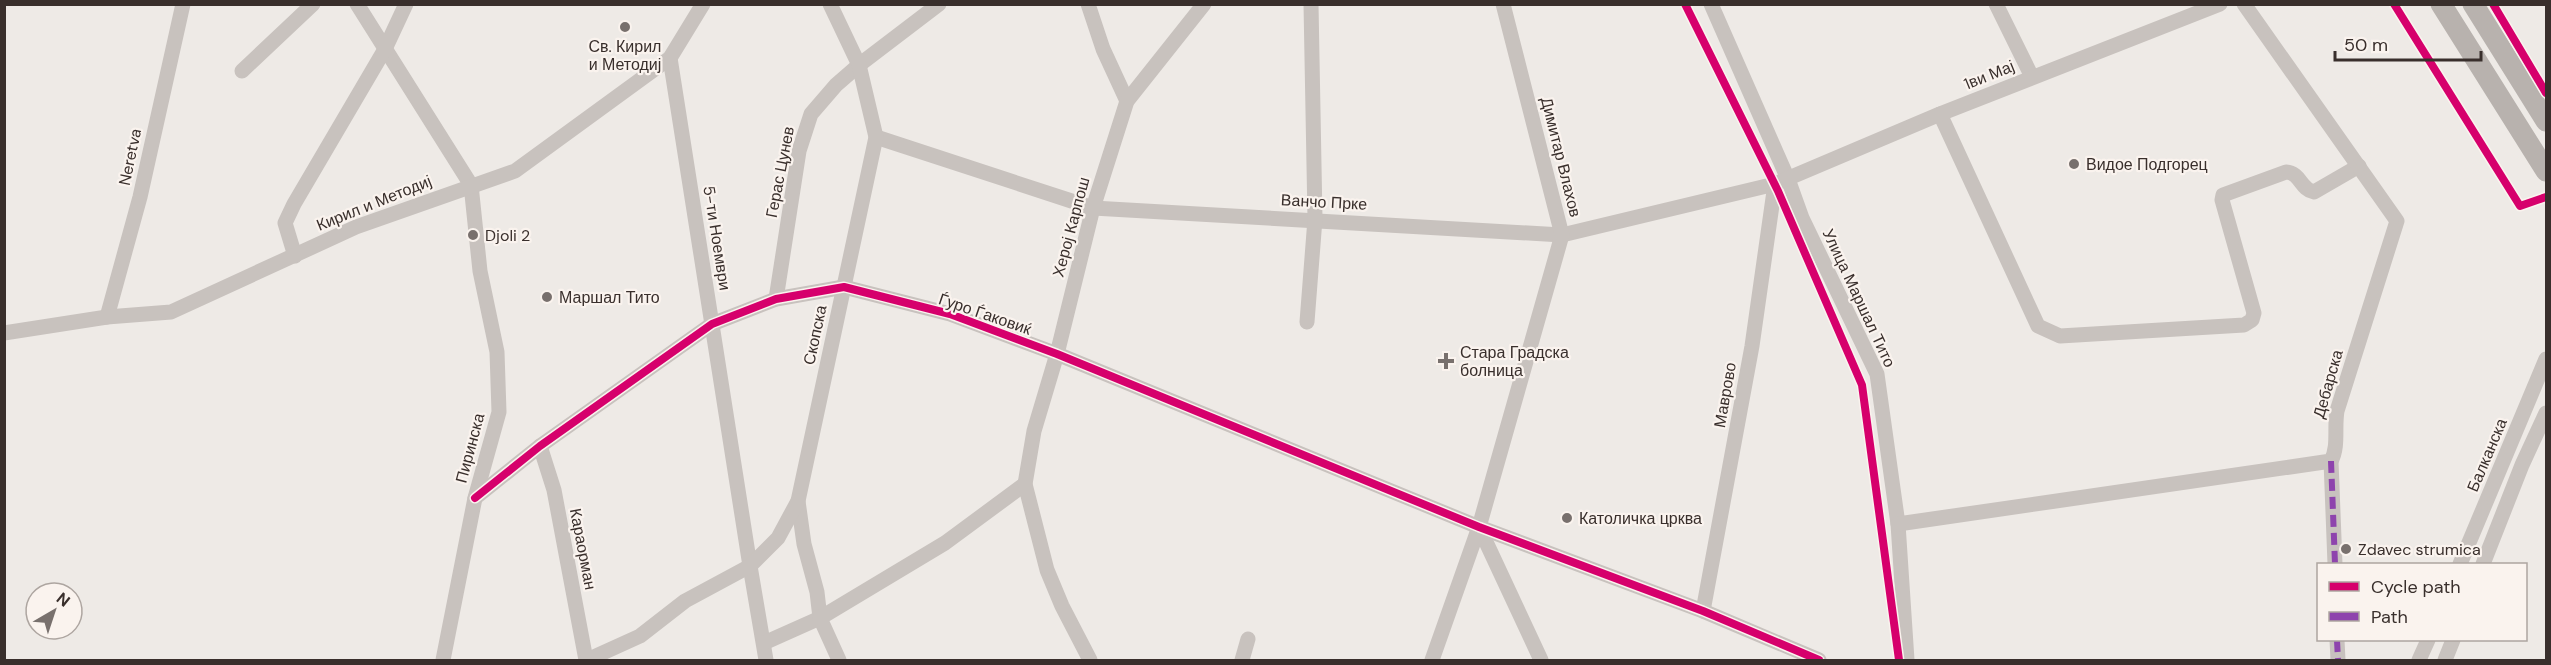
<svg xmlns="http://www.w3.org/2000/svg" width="2551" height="665" viewBox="0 0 2551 665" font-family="'DM Sans',sans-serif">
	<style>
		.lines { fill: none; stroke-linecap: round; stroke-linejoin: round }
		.street { stroke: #c8c2be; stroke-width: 15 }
		.secondary { stroke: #b8b2ae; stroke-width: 21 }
		.quiet { stroke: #8e44ad; stroke-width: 6; stroke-dasharray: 12 6; stroke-linecap: butt }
		.cycleway-casing { stroke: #faf3ee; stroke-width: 11 }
		.cycleway { stroke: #d6006c; stroke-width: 8 }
		.poi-dot { fill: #78706d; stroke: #faf3ee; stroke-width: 2 }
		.labels { text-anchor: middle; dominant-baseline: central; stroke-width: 4.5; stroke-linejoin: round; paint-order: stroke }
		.poi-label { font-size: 16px; fill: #392f2c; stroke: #faf3ee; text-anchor: start }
		.street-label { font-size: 16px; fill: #392f2c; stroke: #faf3ee }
	</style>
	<rect width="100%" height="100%" fill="#eeeae6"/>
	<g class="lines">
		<g class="street">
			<polyline points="357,4 471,185 480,271 497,352 499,412 475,498 443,660"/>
			<polyline points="1088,4 1103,49 1127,101"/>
			<polyline points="1711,4 1788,179 1802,218 1877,374 1898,524 1907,660"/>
			<polyline points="1996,4 2032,77"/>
			<polyline points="670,58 750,566 766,660"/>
			<polyline points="242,71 313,4"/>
			<path d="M1940,114L2038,326L2060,336L2244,325L2252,320L2254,313L2222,200L2223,195L2286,172C2301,173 2300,189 2314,192L2359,166"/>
			<polyline points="876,137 1093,208 1562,235 1775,184 1940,114 2220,4"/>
			<polyline points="295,256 285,223 294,204 385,49 406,4"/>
			<polyline points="776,299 799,151 811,114 836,85 859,65 939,4"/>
			<polyline points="107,317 140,197 183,4"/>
			<polyline points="1307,322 1315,219 1311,4"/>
			<polyline points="4,333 107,317 171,312 356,227 515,171 670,58 703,4"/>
			<polyline points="540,446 554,490 586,660"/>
			<polyline points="2331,461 2335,564"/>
			<polyline points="475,498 540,446 712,324 776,299 844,287 950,314 1057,354 1479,527 1703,611 1819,660"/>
			<path d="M1898,524L2331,461C2339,446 2334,428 2337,411L2397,221L2244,4"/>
			<polyline points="1479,527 1541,660"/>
			<polyline points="2460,564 2546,359"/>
			<polyline points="2483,564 2522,465 2546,413"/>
			<polyline points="1703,611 1752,346 1775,184"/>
			<polyline points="2337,640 2338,660"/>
			<polyline points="764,643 820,618 817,592 804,544 798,501 876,137 859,65 830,4"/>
			<polyline points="587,660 640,636 685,601 750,566 778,538 798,501"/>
			<polyline points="839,660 820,618 945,543 1025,484"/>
			<polyline points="1090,660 1062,606 1047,570 1025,484 1034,431 1057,354 1093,208 1127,101 1204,4"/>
			<polyline points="1242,660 1248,639"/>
			<polyline points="1432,660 1479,527 1562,235 1503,4"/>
			<polyline points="2419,660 2428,640"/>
			<polyline points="2445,660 2453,640"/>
		</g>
		<g class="secondary">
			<polyline points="2441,4 2546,171"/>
			<polyline points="2473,4 2546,121"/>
		</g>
		<g class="quiet">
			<polyline points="2331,461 2335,564"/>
			<polyline points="2337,640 2338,660"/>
		</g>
		<g class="cycleway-casing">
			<g id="cycleway">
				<polyline points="1685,4 1778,191 1862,385 1899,660"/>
				<polyline points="2394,4 2520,206 2546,197"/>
				<polyline points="2493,4 2546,93"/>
				<polyline points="475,498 540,446 712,324 776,299 844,287 950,314 1057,354 1479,527 1703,611 1819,660"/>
			</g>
		</g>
		<use href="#cycleway" class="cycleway"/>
	</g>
	<g class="poi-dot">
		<circle cx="625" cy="27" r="6"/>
		<circle cx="2074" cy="164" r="6"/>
		<circle cx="473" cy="235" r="6"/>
		<circle cx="547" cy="297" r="6"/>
		<path d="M1443 352h6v6h6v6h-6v6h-6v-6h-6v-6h6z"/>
		<circle cx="1567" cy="518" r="6"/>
		<circle cx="2346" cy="549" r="6"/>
	</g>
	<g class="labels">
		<g class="poi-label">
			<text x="625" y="46" text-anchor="middle">Св. Кирил<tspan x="625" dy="18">и Методиј</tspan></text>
			<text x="2086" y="164">Видое Подгорец</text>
			<text x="485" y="235">Djoli 2</text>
			<text x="559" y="297">Маршал Тито</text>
			<text x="1460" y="352">Стара Градска<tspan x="1460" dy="18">болница</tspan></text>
			<text x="1579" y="518">Католичка црква</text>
			<text x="2358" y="549">Zdavec strumica</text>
		</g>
		<g class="street-label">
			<text transform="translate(1989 75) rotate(-22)">1ви Мај</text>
			<text transform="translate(130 157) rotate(-78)">Neretva</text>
			<text transform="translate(1561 157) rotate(76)">Димитар Влахов</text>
			<text transform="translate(780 172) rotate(-79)">Герас Цунев</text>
			<text transform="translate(1324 202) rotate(3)">Ванчо Прке</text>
			<text transform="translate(374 203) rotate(-22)">Кирил и Методиј</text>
			<text transform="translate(1071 227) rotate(-75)">Херој Карпош</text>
			<text transform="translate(717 238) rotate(81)">5-ти Ноември</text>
			<text transform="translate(1859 298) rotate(65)">Улица Маршал Тито</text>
			<text transform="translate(985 314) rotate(19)">Ѓуро Ѓаковиќ</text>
			<text transform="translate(815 335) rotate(-78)">Скопска</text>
			<text transform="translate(2328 384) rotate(-74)">Дебарска</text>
			<text transform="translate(1725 395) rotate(-80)">Маврово</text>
			<text transform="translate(470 448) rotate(-75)">Пиринска</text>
			<text transform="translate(2487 455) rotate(-67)">Балканска</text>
			<text transform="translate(583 549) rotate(79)">Караорман</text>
		</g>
	</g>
	<rect width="2551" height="665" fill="none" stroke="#392f2c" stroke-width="12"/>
	<rect x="2317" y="563" width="210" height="78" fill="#faf3ee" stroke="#ada5a0" stroke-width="1.5"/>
	<rect x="2329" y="582" width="30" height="9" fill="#d6006c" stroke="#ada5a0" stroke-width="1.5"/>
	<text x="2371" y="593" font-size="18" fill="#392f2c">Cycle path</text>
	<rect x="2329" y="612" width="30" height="9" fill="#8e44ad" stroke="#ada5a0" stroke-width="1.5"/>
	<text x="2371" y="623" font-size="18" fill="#392f2c">Path</text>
	<g transform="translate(54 611) rotate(39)"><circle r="28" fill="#faf3ee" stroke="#ada5a0" stroke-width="1.5"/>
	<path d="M0-4.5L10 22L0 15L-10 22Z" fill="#78706d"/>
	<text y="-9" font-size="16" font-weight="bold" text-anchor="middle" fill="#392f2c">N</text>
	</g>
	<path d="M2335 51v9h146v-9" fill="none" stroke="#392f2c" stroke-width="3"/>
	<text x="2344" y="51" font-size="18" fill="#392f2c" stroke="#faf3ee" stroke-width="4.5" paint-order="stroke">50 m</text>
</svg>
